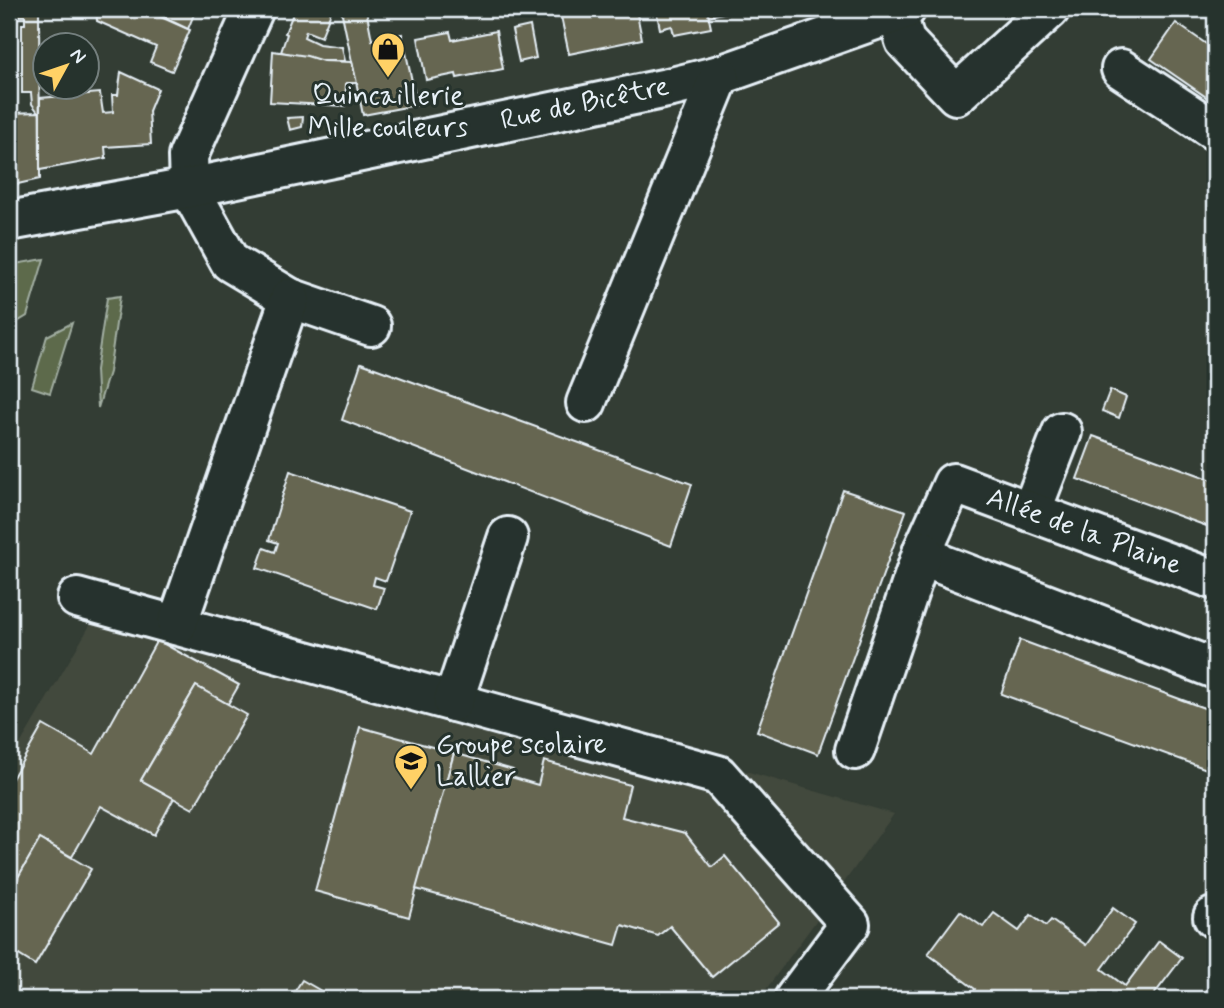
<svg xmlns="http://www.w3.org/2000/svg" width="1224" height="1008" viewBox="0 0 1224 1008" font-family="Mynerve,sans-serif">
	<style>
		.built { fill: #42493d }
		.green { fill: #5d6b4c; stroke: #a2aea2; stroke-width: 2 }
		.building { fill: #666651; stroke: #e8f1f8; stroke-width: 2 }
		.lines { fill: none; stroke-linecap: round; stroke-linejoin: round }
		.minor-casing { stroke: #e8f1f8; stroke-width: 44 }
		.minor { stroke: #26332d; stroke-width: 38 }
		.labels { text-anchor: middle; dominant-baseline: central; stroke-width: 6; stroke-linejoin: round; paint-order: stroke }
		.poi-label { font-size: 28px; fill: #e8f1f8; stroke: #26332d }
		.street-label { font-size: 28px; fill: #e8f1f8; stroke: #26332d }
	</style>
	<rect width="100%" height="100%" fill="#333d34"/>
	<filter id="ink" filterUnits="userSpaceOnUse"><feTurbulence type="fractalNoise" baseFrequency=".0143" numOctaves="2"/><feDisplacementMap in="SourceGraphic" scale="14" xChannelSelector="R" yChannelSelector="G"/><feConvolveMatrix kernelMatrix="1 2 1 2 8 2 1 2 1" color-interpolation-filters="sRGB"/></filter>
	<g filter="url(#ink)">
		<polygon class="built" points="92,622 735,768 894,814 759,999 9,999 9,763"/>
		<g class="green">
			<polygon points="44,259 27,316 9,327 9,311 16,286 9,287 9,265"/>
			<polygon points="120,296 109,372 98,408 96,370 107,298"/>
			<polygon points="72,323 50,393 32,387 47,336"/>
		</g>
		<g class="building">
			<polygon points="9,9 39,9 40,170 40,179 9,186 9,113 38,112 32,104 31,93 22,93 22,24 25,24 25,16 9,16"/>
			<polygon points="96,9 143,9 190,30 172,71 150,62 156,47 97,21"/>
			<polygon points="146,9 196,9 188,29"/>
			<polygon points="295,9 332,9 321,37 306,31 304,37 319,44 342,47 345,61 323,61 281,52 287,34 285,33"/>
			<polygon points="341,9 366,9 372,40 402,34 417,105 363,115"/>
			<polygon points="575,9 636,9 642,39 569,54 560,12"/>
			<polygon points="656,9 707,9 711,28 674,35 672,26 660,29"/>
			<polygon points="707,9 742,9 709,16"/>
			<polygon points="1176,23 1215,50 1215,103 1151,59"/>
			<polygon points="530,26 536,58 519,62 512,30"/>
			<polygon points="496,31 503,69 457,78 456,74 426,80 418,38 450,32 452,40"/>
			<polygon points="273,51 307,56 323,61 352,62 357,83 346,83 345,106 270,102"/>
			<polygon points="121,72 158,89 149,111 151,144 105,147 106,158 40,170 40,98 100,93 103,113 113,112 112,95 118,95"/>
			<polygon points="303,117 302,127 290,130 287,118"/>
			<polygon points="361,363 692,484 671,546 342,420"/>
			<polygon points="1110,390 1126,397 1119,418 1102,411"/>
			<polygon points="1093,436 1215,481 1215,529 1077,479"/>
			<polygon points="290,471 410,511 386,581 375,577 373,585 384,588 377,609 257,568 264,548 275,552 278,543 269,540"/>
			<polygon points="843,490 906,511 818,754 757,731"/>
			<polygon points="157,640 239,685 228,704 196,686 141,780 174,798 154,835 101,806 72,857 40,839 9,893 9,784 43,725 94,754"/>
			<polygon points="1020,640 1215,712 1215,772 1001,694"/>
			<polygon points="196,686 247,715 193,809 141,780"/>
			<polygon points="360,727 454,753 409,917 315,891"/>
			<polygon points="454,753 513,770 511,777 538,785 544,761 630,785 622,817 685,833 712,867 725,856 779,922 712,977 670,926 658,936 622,925 616,945 416,889"/>
			<polygon points="40,839 91,869 35,965 9,949 9,893"/>
			<polygon points="1113,908 1135,924 1102,969 1125,986 1159,941 1182,958 1153,996 1158,999 1023,999 1013,992 1007,999 974,999 971,997 975,989 928,954 960,911 983,927 994,913 1019,931 1031,915 1046,926 1051,920 1086,945"/>
			<polygon points="302,980 335,999 290,999"/>
		</g>
		<g class="lines">
			<g class="minor-casing">
				<g id="minor">
					<polyline points="254,9 188,156 189,188 230,262 290,298 371,326"/>
					<polyline points="897,13 905,41 956,95 1050,9"/>
					<polyline points="1121,69 1215,131"/>
					<polyline points="9,221 189,188 672,87 720,75 906,9"/>
					<polyline points="586,403 720,75"/>
					<polyline points="1031,512 1062,432"/>
					<polyline points="1215,580 953,483 923,550 941,564 1215,669"/>
					<polyline points="77,598 718,775 850,924 794,999"/>
					<polyline points="177,625 290,298"/>
					<polyline points="453,702 508,537"/>
					<polyline points="855,750 923,550"/>
					<polyline points="1213,917 1215,919"/>
				</g>
			</g>
			<use href="#minor" class="minor"/>
		</g>
	</g>
	<defs>
		<g id="shop-pin" transform="scale(1.75)"><path d="M0 17L-7.5 6A9.5 9.5 0 1 1 7.5 6Z" fill="#ffd166" stroke="#26332d"/><path d="M-5-2.5h2.3a2.7 3.5 0 0 1 5.4 0H5L5.5 6h-11ZM-1.5-2.5h3a1.5 2.3 0 0 0-3 0Z" fill="#111"/></g>
		<g id="school-pin" transform="scale(1.75)"><path d="M0 17L-7.5 6A9.5 9.5 0 1 1 7.5 6Z" fill="#ffd166" stroke="#26332d"/><path d="M0-5L7-2L0 1L-7-2ZM-4 1L0 2.5L4 1V4Q0 6-4 4Z" fill="#111"/></g>
	</defs>
	<g fill-rule="evenodd">
		<use href="#shop-pin" x="388" y="49"/>
		<use href="#school-pin" x="411" y="761"/>
	</g>
	<g class="labels">
		<g class="poi-label">
			<text x="388" y="96">Quincaillerie<tspan x="388" dy="32">Mille couleurs</tspan></text>
			<text x="436" y="745" text-anchor="start">Groupe scolaire<tspan x="436" dy="32">Lallier</tspan></text>
		</g>
		<g class="street-label">
			<text transform="translate(585 104) rotate(-12)">Rue de Bicêtre</text>
			<text transform="translate(1084 532) rotate(20)">Allée de la Plaine</text>
		</g>
	</g>
	<rect width="1224" height="1008" fill="none" stroke="#26332d" stroke-width="35"/>
	<rect x="18" y="18" width="1189" height="973" fill="none" stroke="#e8f1f8" stroke-width="2.5" filter="url(#ink)"/>
	<g transform="translate(66 66) rotate(50)"><circle r="33" fill="#26332d" stroke="#747f7e" stroke-width="2"/>
	<path d="M0-5L12 26L0 18L-12 26Z" fill="#ffd166"/>
	<text y="-10" font-size="19" font-weight="bold" text-anchor="middle" fill="#e8f1f8">N</text>
	</g>
</svg>
